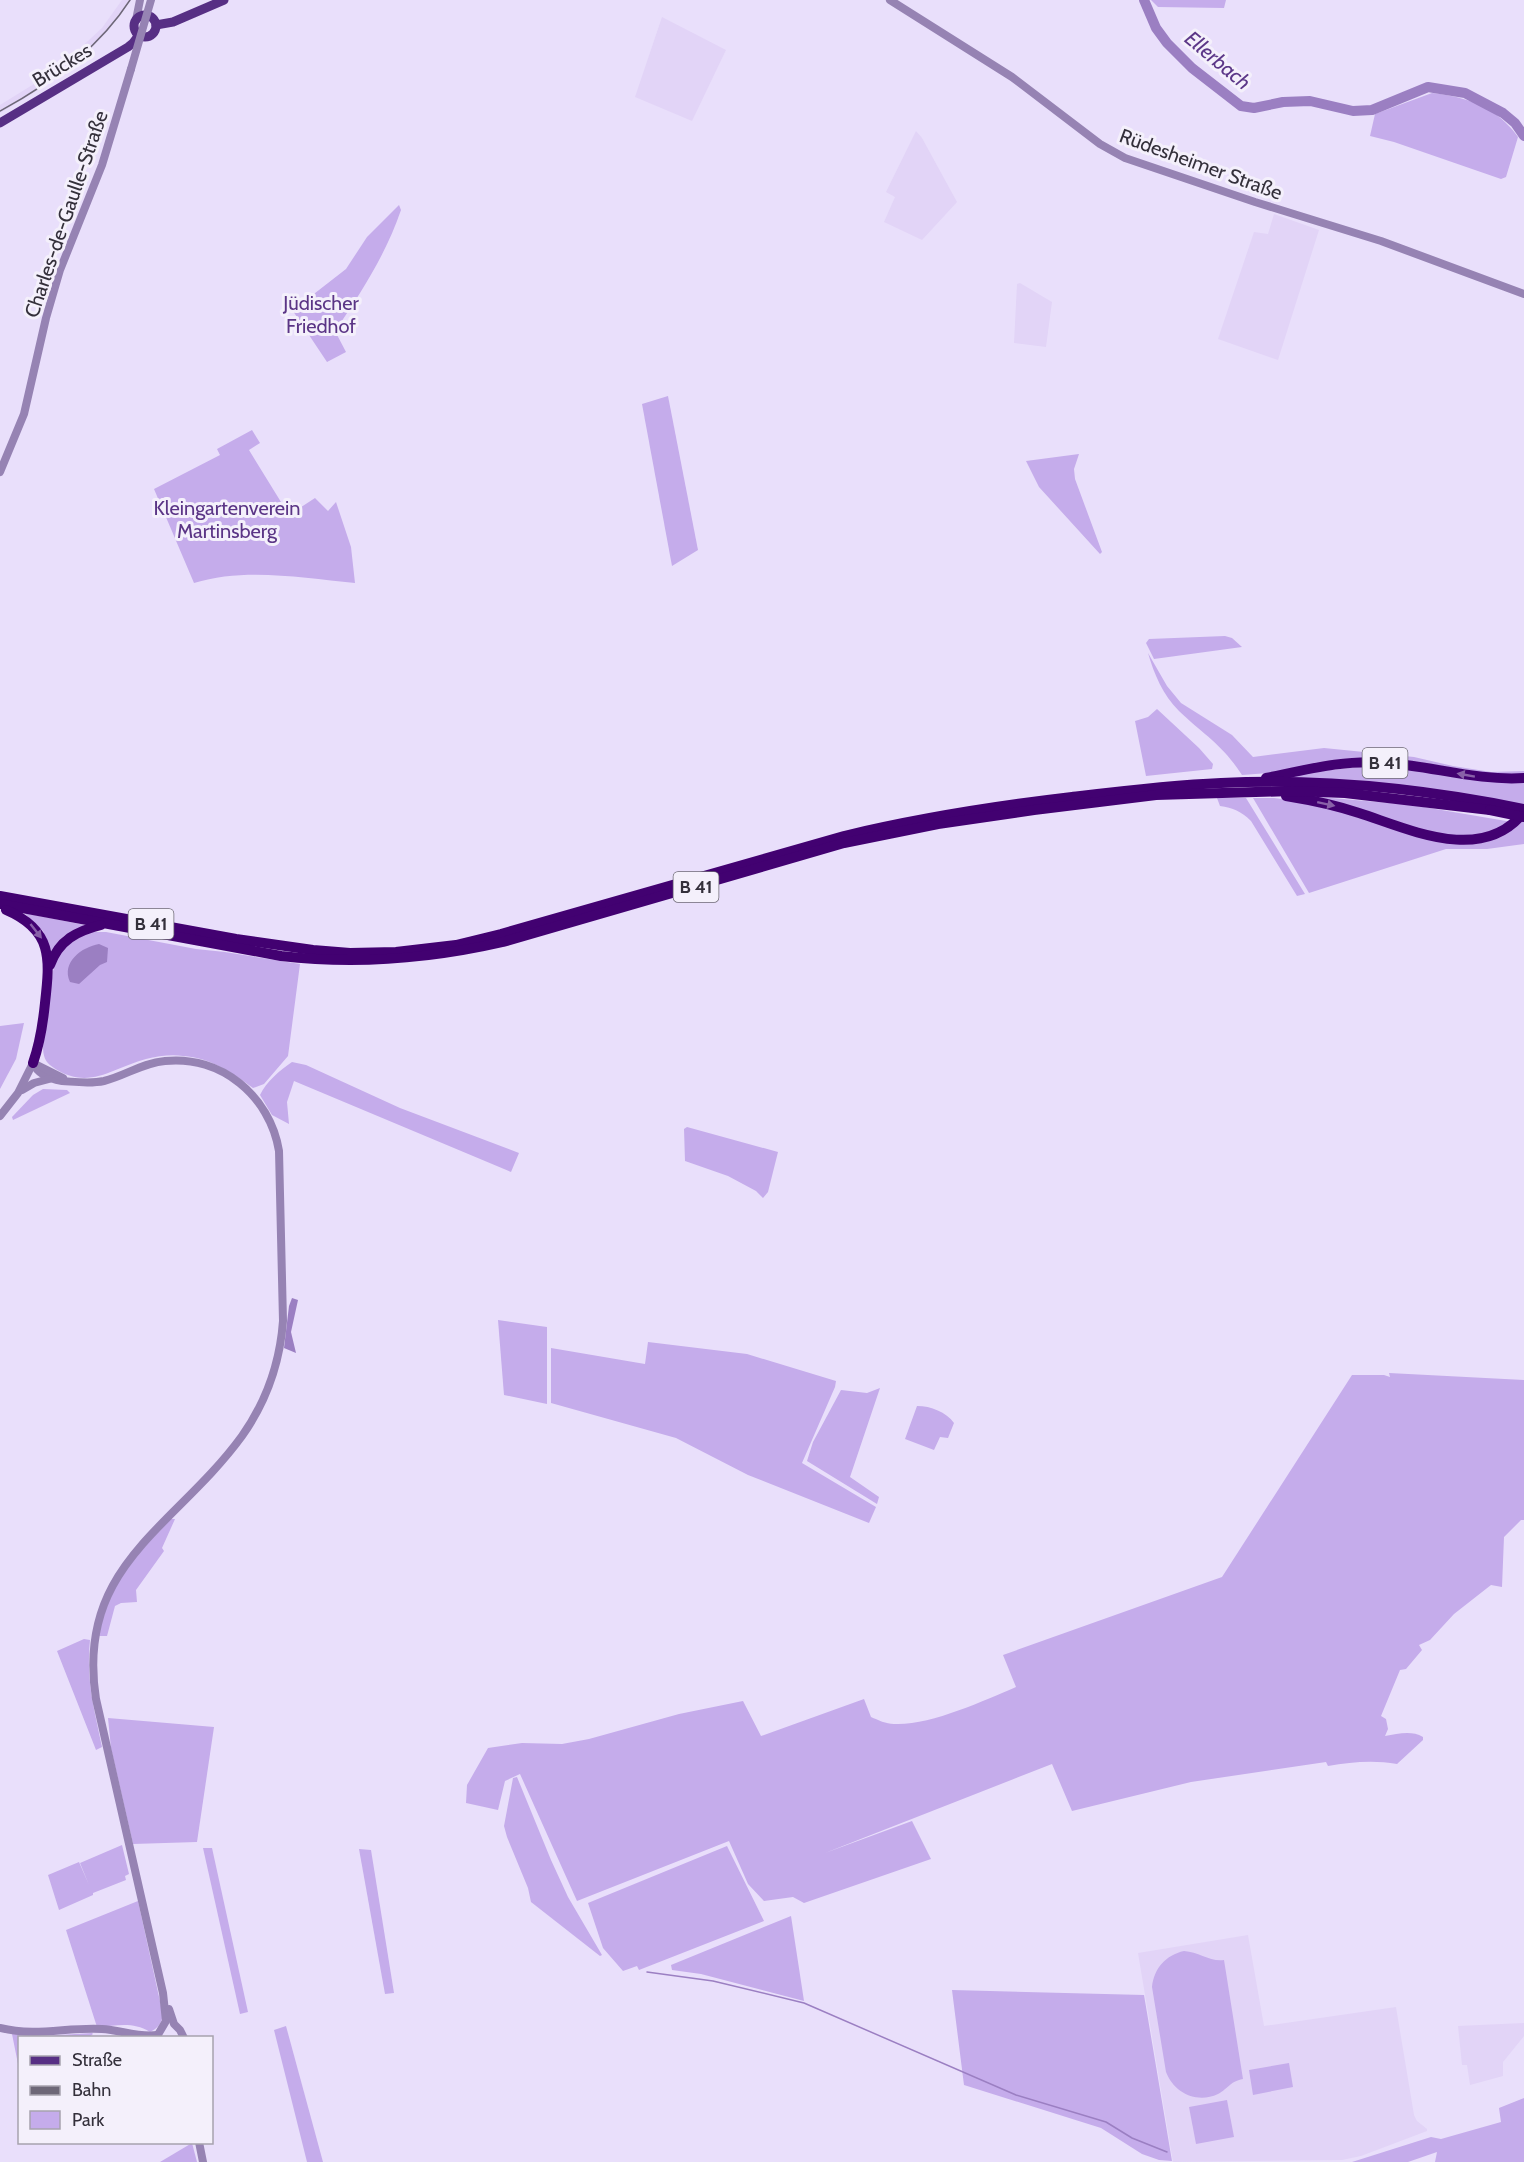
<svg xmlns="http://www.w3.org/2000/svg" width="1524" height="2162" viewBox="0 0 1524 2162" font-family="Cabin,sans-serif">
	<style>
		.built { fill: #e2d4f7 }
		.green { fill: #c5aceb }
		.water { fill: #9b7fc2 }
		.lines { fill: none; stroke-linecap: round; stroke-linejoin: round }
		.stream { stroke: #9b7fc2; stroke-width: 1.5 }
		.river { stroke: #9b7fc2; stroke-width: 10 }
		.minor { stroke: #9683b3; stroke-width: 8 }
		.major { stroke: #572f84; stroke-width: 9 }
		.highway { stroke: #420171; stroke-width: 10 }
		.rail { stroke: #6d6777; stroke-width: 1.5 }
		.minor-bridge { stroke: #9683b3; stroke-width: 8 }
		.highway-bridge { stroke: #420171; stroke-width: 10 }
		.oneway { fill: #8961a8 }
		.labels { text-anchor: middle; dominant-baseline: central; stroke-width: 6; stroke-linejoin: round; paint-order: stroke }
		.shield { fill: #f4f0fb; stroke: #6e6a75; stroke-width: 1.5 }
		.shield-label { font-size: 18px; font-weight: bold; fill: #34303b }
		.street-label { font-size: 20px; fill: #34303b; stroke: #f4f0fb }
		.park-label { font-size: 20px; fill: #5b3586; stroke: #f4f0fb }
		.water-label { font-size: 21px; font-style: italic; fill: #5c3788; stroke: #f4f0fb }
	</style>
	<rect width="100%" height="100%" fill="#e9dffb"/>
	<g class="built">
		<polygon points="122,0 131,0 106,33 80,59 48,84 0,113 0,105 42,79 75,53 102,28"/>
		<polygon points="662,17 726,50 692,121 635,97"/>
		<polygon points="916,131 922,138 957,202 922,240 884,222 895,197 886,192"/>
		<polygon points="1274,214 1319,230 1278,360 1218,339 1254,232 1268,234"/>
		<polygon points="1020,283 1052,302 1046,347 1014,343 1017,284"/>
		<polygon points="1248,1935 1264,2026 1396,2007 1414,2115 1417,2121 1427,2129 1427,2131 1361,2156 1342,2160 1173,2162 1138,1953"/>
		<polygon points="1524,2023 1524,2036 1503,2062 1503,2076 1470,2085 1467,2065 1462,2065 1458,2026"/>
	</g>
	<g class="green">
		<polygon points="1151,0 1226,0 1224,8 1158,7"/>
		<path d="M1432,93C1467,97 1497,107 1518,137L1506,177L1501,179L1394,142L1370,136L1375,114Z"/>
		<path d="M399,205L401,210C386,254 361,293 335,331L346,352L327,362L291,308L310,297L346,269L367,237Z"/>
		<polygon points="668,396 698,550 672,566 642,404"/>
		<path d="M252,430L260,443L249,450L289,515L315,498L328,511L336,502L351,547L355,583C303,578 245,567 194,583L154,489L220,455L217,449Z"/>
		<polygon points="1079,454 1074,469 1075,479 1102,552 1100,554 1039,487 1026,461"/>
		<polygon points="1225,636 1232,638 1242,647 1154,659 1146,643 1149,639"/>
		<path d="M1148,653L1167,686L1181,703L1232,735L1253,757L1324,748L1414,757L1453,766L1491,772L1524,771V774H1494L1416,762L1242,775C1222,744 1204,735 1179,711C1163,695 1154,674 1148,653Z"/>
		<polygon points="1157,709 1199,748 1213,764 1212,769 1146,776 1135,721 1148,717"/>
		<polygon points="1378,765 1524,781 1524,806 1284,777 1321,771"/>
		<polygon points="1309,796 1412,805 1512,822 1489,834 1452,839"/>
		<path d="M1217,798H1246L1305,894L1297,896L1251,821C1241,811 1233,808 1220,806Z"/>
		<polygon points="1253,798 1274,798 1306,802 1468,843 1524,816 1524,844 1487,849 1446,849 1309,893"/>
		<polygon points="24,913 85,925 64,936 51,951 43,931"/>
		<path d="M86,932H106L196,949L225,952L300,964L288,1056L264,1084L253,1088C231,1072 211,1058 183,1056C172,1054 158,1056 146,1059C115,1067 91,1089 59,1071C47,1064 43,1060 43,1046L53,971L59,952Z"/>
		<polygon points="24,1023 16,1059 0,1089 0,1026"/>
		<path d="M292,1062L306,1065L400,1108L519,1153L511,1172L294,1081L287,1102L289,1124L272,1115L260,1095C266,1082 280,1070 292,1062Z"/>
		<polygon points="43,1089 67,1090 70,1093 13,1120 12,1117 33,1095"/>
		<polygon points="687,1127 778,1152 768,1192 763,1198 756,1191 728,1176 685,1161 684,1129"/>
		<polygon points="498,1320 547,1327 547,1404 504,1395"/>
		<polygon points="648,1342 747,1354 836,1381 835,1387 802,1463 876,1507 869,1523 748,1475 676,1438 551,1403 551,1348 645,1364"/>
		<path d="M1389,1373L1524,1380V1520H1521L1504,1537L1502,1587L1491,1585L1454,1614L1430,1640L1419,1645L1422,1650L1406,1669L1400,1670L1381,1716L1386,1719L1388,1729L1385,1736C1398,1734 1411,1730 1423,1737V1740L1397,1764C1374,1760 1351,1762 1328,1766L1326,1762L1191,1782L1072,1811L1052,1764L825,1853L912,1821L931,1859L804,1903L793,1897L764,1901L748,1884L729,1841L577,1901L520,1774L505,1781L498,1810L466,1803L467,1785L488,1748L522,1743L562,1744L589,1739L679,1714L743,1701L761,1736L864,1699L871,1717C878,1720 886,1724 894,1724C929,1726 983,1701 1016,1687L1003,1655L1222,1577L1352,1375H1384L1390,1377Z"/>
		<polygon points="880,1388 850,1477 879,1497 877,1504 807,1461 813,1442 841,1390 867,1393"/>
		<path d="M917,1406C931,1406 946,1412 954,1423L948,1438L940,1437L934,1450L905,1439Z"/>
		<path d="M171,1519H175L162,1548L164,1551L136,1590L137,1602L121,1603L115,1606L107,1636H98C103,1618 108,1600 117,1583C131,1559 152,1539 171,1519Z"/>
		<path d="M84,1639L90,1640C86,1682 94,1707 102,1747L96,1750L57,1651Z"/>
		<polygon points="108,1718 214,1727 197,1842 133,1844 111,1748"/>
		<polygon points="517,1777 551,1860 568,1897 602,1955 600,1956 531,1902 528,1888 507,1837 504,1826 513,1778"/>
		<polygon points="122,1845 129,1874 125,1876 126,1880 93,1893 93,1895 59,1910 48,1875 79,1862 89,1885 80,1863"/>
		<polygon points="727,1846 764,1921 639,1970 637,1966 623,1971 603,1948 588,1903"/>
		<polygon points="203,1848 212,1848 248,2012 240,2014"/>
		<polygon points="359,1849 371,1850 394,1993 385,1994"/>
		<path d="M138,1901L163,2015C161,2024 158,2028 150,2032C132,2021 117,2026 97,2027L66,1930Z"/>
		<polygon points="791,1916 804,2001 701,1974 672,1970 671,1965"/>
		<path d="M1184,1951C1199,1952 1210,1962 1224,1960L1243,2079C1229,2082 1229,2088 1218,2094C1197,2104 1174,2093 1166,2072L1152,1987C1154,1968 1166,1955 1184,1951Z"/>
		<polygon points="952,1990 1144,1995 1172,2161 1159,2160 1142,2154 1101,2128 964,2085"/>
		<polygon points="286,2026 323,2162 307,2162 274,2030"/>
		<polygon points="92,2033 93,2034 88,2038 20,2038 19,2069 12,2034 42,2036"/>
		<polygon points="1289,2063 1293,2087 1253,2095 1249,2070"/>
		<polygon points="1524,2098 1524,2162 1435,2162 1437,2152 1408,2162 1352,2162 1431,2137 1441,2139 1501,2122 1499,2108"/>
		<polygon points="1227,2100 1234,2137 1196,2144 1189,2107"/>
		<polygon points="192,2143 197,2162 160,2162"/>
	</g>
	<g class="water">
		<path d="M99,944L108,948L107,962L100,965L79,984L70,982C61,962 82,947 99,944Z"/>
		<polygon points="292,1298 298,1300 291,1332 296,1353 284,1348 289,1306"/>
	</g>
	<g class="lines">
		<polyline class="stream" points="647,1972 713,1981 804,2003 1016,2095 1106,2122 1132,2138 1167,2152"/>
		<polyline class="river" points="1144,0 1156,28 1167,43 1192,68 1241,106 1254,108 1283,102 1310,101 1353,111 1372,110 1428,87 1465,93 1503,113 1515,123 1524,136"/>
		<g class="minor">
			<polyline points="890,0 1012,77 1100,144 1125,158 1255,202 1381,241 1524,294"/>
			<polyline points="136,20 140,0"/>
			<polyline points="0,472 24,414 46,318 60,270 102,165 131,69"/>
			<path d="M33,1063C38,1075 50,1079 62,1081C77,1082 90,1084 104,1081C125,1076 142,1063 165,1061C221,1055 270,1096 279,1151L283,1321C280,1362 266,1402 242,1436C175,1528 75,1565 96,1699L163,1993L166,2021L156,2038"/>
			<polyline points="33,1063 63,1078"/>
			<polyline points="22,1090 34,1083 49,1079"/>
			<polyline points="0,1116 18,1093 33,1063"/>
			<polyline points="169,2009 174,2024 180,2030 184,2038"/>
			<path d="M0,2028C37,2037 66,2027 102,2029C120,2030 140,2038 157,2035"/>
			<polyline points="199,2142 203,2162"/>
		</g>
		<g class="major">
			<circle cx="145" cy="26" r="11"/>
			<polyline points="156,25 173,22 224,0"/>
			<polyline points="0,123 128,47 133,43 139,35"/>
		</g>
		<g class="highway">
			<path d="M1266,778C1305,770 1346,759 1386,763C1432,766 1477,781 1524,778"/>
			<path d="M1286,796C1311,800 1335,805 1359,813C1409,829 1482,865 1524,812"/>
			<path d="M0,896L236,939L313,950L350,953L396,952L456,945L501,934L844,836C919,818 995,806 1072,797C1122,791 1171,785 1221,783C1322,778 1426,789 1524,809"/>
			<path d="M0,904L281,956C357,965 429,959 503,942L844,843L938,824L1034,810L1156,795L1292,791L1345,793L1490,810"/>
			<path d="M6,910C53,930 50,959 45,1003C43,1023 40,1043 33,1063"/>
			<path d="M50,965C59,940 77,931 101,925"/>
		</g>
		<path class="rail" d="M0,111C50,84 99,48 130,0"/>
		<polyline class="minor-bridge" points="131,69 151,0"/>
		<polyline class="highway-bridge" points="1490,810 1524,817"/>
	</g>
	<defs><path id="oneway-solid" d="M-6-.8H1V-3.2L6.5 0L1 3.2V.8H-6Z" transform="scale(1.5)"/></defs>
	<g class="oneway">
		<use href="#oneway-solid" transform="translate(1466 775) rotate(-170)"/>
		<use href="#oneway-solid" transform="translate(1326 804) rotate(12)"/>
		<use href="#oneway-solid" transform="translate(36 931) rotate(52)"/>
	</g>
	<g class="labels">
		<g class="shield">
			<rect x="1362.5" y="748" width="45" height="30" rx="4.5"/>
			<rect x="673.5" y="872" width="45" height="30" rx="4.5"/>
			<rect x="128.5" y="909" width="45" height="30" rx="4.5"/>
		</g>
		<g class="shield-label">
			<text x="1385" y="763">B 41</text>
			<text x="696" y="887">B 41</text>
			<text x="151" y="924">B 41</text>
		</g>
		<g class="street-label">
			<text transform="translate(62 65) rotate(-31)">Brückes</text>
			<text transform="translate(1201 164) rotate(20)">Rüdesheimer Straße</text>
			<text transform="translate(66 214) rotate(-71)">Charles-de-Gaulle-Straße</text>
		</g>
		<g class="park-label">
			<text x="321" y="303">Jüdischer<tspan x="321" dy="23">Friedhof</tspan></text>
			<text x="227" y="508">Kleingartenverein<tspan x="227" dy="23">Martinsberg</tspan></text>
		</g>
		<g class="water-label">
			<text transform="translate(1218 60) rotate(40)">Ellerbach</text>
		</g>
	</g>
	<rect x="18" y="2036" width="195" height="108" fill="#f4f0fb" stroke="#a7a3ae" stroke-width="1.5"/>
	<rect x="30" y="2056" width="30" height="9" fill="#572f84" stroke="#a7a3ae" stroke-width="1.5"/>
	<text x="72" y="2066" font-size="18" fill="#34303b">Straße</text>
	<rect x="30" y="2086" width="30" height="9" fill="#6d6777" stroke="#a7a3ae" stroke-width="1.5"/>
	<text x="72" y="2096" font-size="18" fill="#34303b">Bahn</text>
	<rect x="30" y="2111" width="30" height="18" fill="#c5aceb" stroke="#a7a3ae" stroke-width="1.5"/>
	<text x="72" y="2126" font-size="18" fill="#34303b">Park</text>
</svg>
